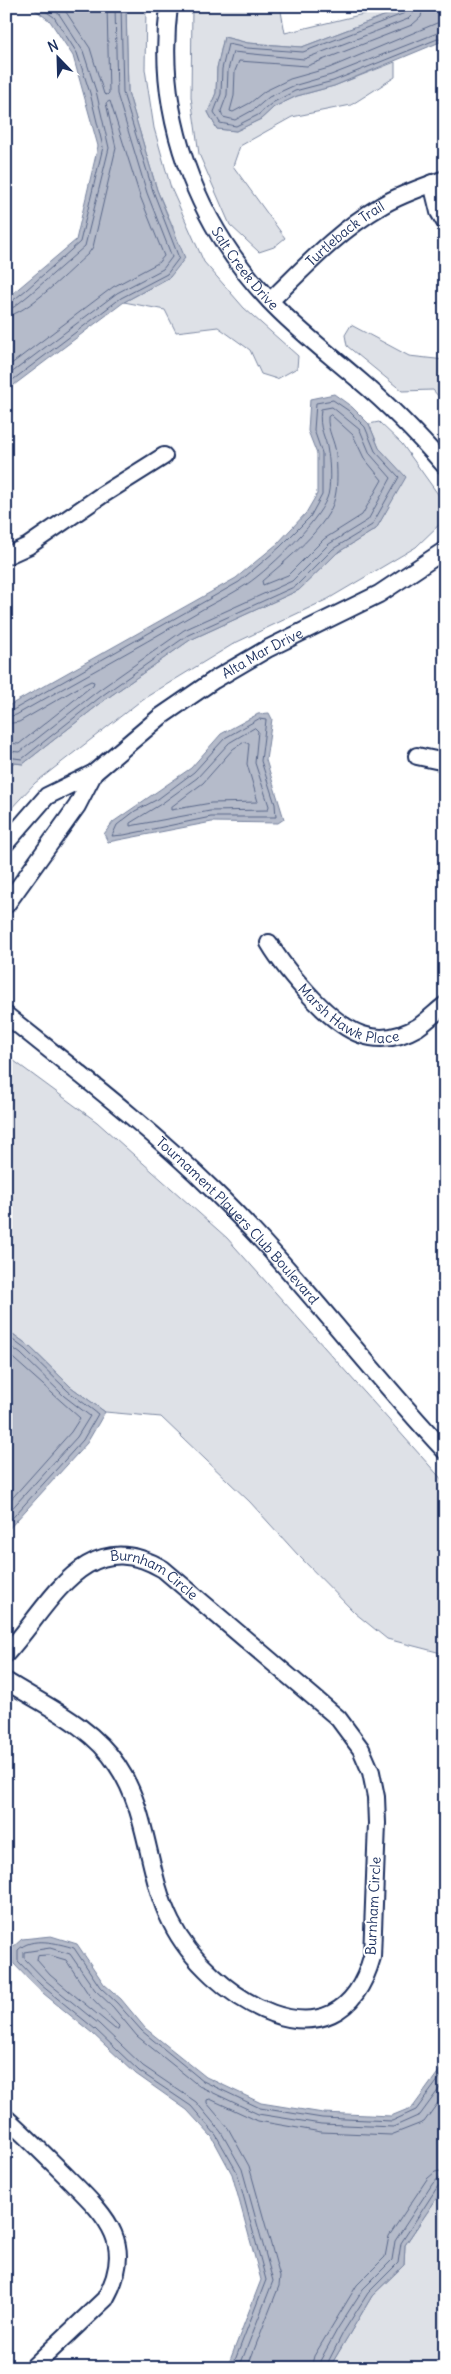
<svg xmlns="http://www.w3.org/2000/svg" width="451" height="2374" viewBox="0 0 451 2374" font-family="Delius,sans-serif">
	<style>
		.green { fill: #dee1e7; stroke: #7c88a2 }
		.water { fill: #b5bbca; stroke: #77839f }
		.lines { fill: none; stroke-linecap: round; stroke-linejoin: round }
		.shore { stroke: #596789; stroke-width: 1 }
		.minor-casing { stroke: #1b2f5e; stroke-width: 20 }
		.minor { stroke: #fff; stroke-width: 16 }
		.labels { text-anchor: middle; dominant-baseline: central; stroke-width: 4; stroke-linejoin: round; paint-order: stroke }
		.street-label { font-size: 14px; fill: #1b2f5e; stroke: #fff }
	</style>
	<rect width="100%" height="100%" fill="#fff"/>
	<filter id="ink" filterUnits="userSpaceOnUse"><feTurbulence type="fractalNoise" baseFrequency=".02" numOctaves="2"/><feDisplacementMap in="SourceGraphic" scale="10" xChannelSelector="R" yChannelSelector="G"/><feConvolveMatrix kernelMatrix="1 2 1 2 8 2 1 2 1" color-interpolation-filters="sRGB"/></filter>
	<g filter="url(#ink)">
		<g class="green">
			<polygon points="126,6 146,6 145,69 154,128 171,188 204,262 244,308 298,356 297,368 277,379 261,374 250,350 218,327 176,332 165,310 124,302 170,277 173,227 157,190 128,92"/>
			<polygon points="192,6 280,6 285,33 372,12 383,6 410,6 302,47 248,43 224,37 217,68 216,93 208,112 217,129 236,131 261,119 274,107 297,96 334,86 395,62 395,77 351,105 292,117 240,146 233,166 285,238 274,247 259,252 230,225 199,154 191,97"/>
			<polygon points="351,325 409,356 445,360 445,404 433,390 402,391 347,346 345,335"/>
			<polygon points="379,422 402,444 445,504 443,521 416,547 328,599 235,643 143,699 35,783 6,814 6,762 23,764 106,699 190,640 299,590 337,553 376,529 405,477 379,448 369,424"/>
			<polygon points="6,1055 97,1122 227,1238 445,1483 445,1654 387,1639 355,1613 298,1555 250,1502 161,1417 105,1412 71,1387 28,1345 6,1329"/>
			<polygon points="445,2186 445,2368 327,2368 331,2365 372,2296 404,2265 405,2245"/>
		</g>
		<g class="water">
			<polygon points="30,6 126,6 128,92 157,190 185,258 170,277 124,302 6,391 6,299 76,240 98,146 73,56 50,21"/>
			<polygon points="410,6 445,6 445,40 334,86 297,96 274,107 261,119 236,131 217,129 208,112 216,93 217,68 224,37 248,43 302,47"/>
			<polygon points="334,394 352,407 369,424 379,448 406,477 376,529 337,553 299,590 190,640 106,699 23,764 6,762 6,705 10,705 236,578 277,544 306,513 317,494 317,454 308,431 310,399"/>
			<polygon points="269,713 272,719 266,760 284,819 278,823 212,822 108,842 104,834 113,822 191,768 221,734 258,714"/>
			<polygon points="6,1329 28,1345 71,1387 105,1412 87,1443 6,1532"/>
			<polygon points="51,1936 77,1944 104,1984 121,1999 145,2028 206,2077 261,2103 323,2113 391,2116 413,2107 445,2063 445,2186 405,2245 404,2265 372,2296 331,2365 327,2368 227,2368 261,2280 232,2174 212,2137 187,2110 136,2074 92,2033 38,1989 13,1963 12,1948 22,1939"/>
		</g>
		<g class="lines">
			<g class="shore">
				<polyline points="62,6 90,48 104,94 107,95 109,93 107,6"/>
				<polyline points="409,6 405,13 303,52 247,48 228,44 222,69 221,94 214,112 220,123 236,126 258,115 272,103 295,91 333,81 445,36"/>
				<polyline points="415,6 413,14 408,19 304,59 233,52 228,70 227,95 221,111 223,117 235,120 255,109 269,97 293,86 331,75 445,30"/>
				<polyline points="423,6 421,17 412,25 307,66 239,61 235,71 234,96 230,111 233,112 250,103 265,91 290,79 329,68 437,23 445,22"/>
				<polyline points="6,303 11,302 26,290 80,242 103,147 90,93 77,53 54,17 38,6"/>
				<polyline points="6,309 14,307 29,295 85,246 109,148 96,91 83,51 59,14 49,6"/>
				<path d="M6,316C25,316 72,268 88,254L93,247L116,148L106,103L110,101L140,196L164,256L158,263L113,287L6,368"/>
				<polyline points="6,377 117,293 163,269 172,257 147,193 117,94 115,6"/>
				<polyline points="6,385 121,298 167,274 179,258 153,191 123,93 121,6"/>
				<path d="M331,415L353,435L364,458L382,480L362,515L324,539L288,575L263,585L262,581C283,563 330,526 335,497C338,484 337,468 336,454C335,441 327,431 328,417Z"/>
				<polyline points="6,710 13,710 239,582 280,547 310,517 322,495 322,453 314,430 316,403 333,400 349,411 365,427 375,451 399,477 372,525 333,549 296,586 188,635 103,695 22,759 6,757"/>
				<path d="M6,717L16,715C74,682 133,650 191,616C207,606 225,598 241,588C265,574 317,524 327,498C331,490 330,462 328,453C326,435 318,431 321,409L332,407L360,430L370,454L391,478L368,520L329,544L292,581L184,630L99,690L20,752L6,751"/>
				<polygon points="259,719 266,720 261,761 275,804 276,817 211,817 124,835 112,836 117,825 135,811 158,799 194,772 225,738"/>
				<polyline points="6,724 19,722 81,686 91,681 94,682 93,685 19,744 6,743"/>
				<polygon points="255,728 258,731 255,763 269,806 268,810 210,811 130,826 130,823 161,804 197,778 229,743"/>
				<polygon points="245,742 249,744 247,764 258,802 211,803 171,810 171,807 203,783 233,749"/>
				<polyline points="6,1335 25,1349 68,1391 98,1414 83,1440 6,1525"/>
				<polyline points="6,1343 21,1354 64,1396 90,1416 77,1437 6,1515"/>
				<polyline points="6,1352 80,1418 71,1432 6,1505"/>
				<polygon points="49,1955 66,1960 89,1995 119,2026 118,2029 115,2029 50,1975 37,1960 38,1956"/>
				<path d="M232,2368L266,2280L237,2172L216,2135L191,2106L139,2071L95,2029L41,1985L18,1961V1950C32,1936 57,1943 74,1948L100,1987L117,2003L142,2031L203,2081L260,2108L322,2118L392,2121L416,2110L445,2071"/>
				<polyline points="239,2368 273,2281 242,2169 221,2132 196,2102 143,2066 99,2024 45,1980 24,1958 24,1952 50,1948 70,1954 95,1990 113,2007 137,2036 199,2086 258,2114 321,2124 393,2127 420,2115 445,2081"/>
				<polyline points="247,2368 279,2286 280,2277 249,2166 228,2128 207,2103 207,2100 210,2099 258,2121 321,2132 391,2135 424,2122 445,2093"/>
				<polyline points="311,2368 314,2356 357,2285 385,2257 389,2236 427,2179 435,2172 445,2170"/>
				<polyline points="319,2368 320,2361 338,2328 363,2289 392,2260 395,2241 433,2183 438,2179 445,2177"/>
				<polyline points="325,2368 344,2331 368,2293 398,2263 401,2243 438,2186 445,2184"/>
			</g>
			<g class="minor-casing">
				<g id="minor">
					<path id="s1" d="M169,6C155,114 195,222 269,300C296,329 329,354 359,380C390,406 418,435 445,466"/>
					<polyline points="432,183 439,212 445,222"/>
					<path id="s2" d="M270,301C305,267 338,231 381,206C401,194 423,187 445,179"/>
					<polyline points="6,556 28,546 102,495 164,456"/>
					<polyline points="417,756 445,762"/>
					<path id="s3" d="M6,843L47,796L94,773L160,717L214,680L267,649L379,594L445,550"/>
					<polyline points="6,905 77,806 94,773"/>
					<path id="s4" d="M269,943C282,965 297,982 314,1000C344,1031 375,1052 418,1027C427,1021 436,1012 445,1005"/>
					<path id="s5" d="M6,1015C77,1072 149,1127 214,1191C297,1272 365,1366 445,1451"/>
					<path id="s6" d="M6,1654C51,1605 85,1523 163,1569L338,1718L361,1749L371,1772L376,1797L377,1823L372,1957C338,2080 207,1996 171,1922C146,1872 149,1812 117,1765C92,1726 44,1705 6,1681"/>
					<path d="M6,2118C27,2137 47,2157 67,2177C105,2215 137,2243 105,2299L32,2368"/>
				</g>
			</g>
			<use href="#minor" class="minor"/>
		</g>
	</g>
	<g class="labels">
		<g class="street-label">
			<text stroke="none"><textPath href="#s2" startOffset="101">Turtleback Trail</textPath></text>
			<text stroke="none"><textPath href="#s1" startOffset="281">Salt Creek Drive</textPath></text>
			<text stroke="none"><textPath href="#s3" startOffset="322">Alta Mar Drive</textPath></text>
			<text stroke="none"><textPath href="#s4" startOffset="112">Marsh Hawk Place</textPath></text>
			<text stroke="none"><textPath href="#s5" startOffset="310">Tournament Players Club Boulevard</textPath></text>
			<text stroke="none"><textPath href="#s6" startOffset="195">Burnham Circle</textPath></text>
			<text transform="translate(373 1906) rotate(-87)">Burnham Circle</text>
		</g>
	</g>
	<rect width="451" height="2374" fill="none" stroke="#fff" stroke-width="25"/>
	<rect x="12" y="12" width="426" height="2349" fill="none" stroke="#1b2f5e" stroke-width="2" filter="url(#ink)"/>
	<g transform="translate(58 58) rotate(337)" stroke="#ffffff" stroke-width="4" paint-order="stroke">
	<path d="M0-4L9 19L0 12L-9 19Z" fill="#1b2f5e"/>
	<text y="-8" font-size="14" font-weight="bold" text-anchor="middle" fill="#1b2f5e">N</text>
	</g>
</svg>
